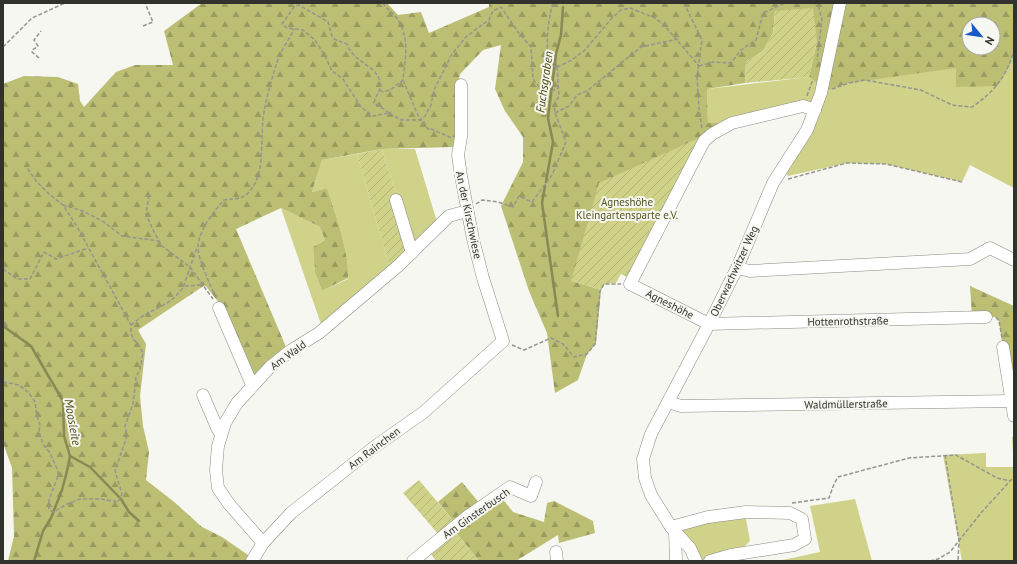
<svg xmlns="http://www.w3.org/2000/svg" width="1017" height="564" viewBox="0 0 1017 564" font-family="'PT Sans',sans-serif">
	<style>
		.grass { fill: #cfd288 }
		.forest { fill: url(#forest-firs); fill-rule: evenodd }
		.garden { fill: url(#garden-furrows) }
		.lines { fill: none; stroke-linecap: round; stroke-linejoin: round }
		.stream { stroke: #888955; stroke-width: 2.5 }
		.minor-casing { stroke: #8a8b84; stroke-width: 13 }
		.path { stroke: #959590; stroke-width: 1.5; stroke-dasharray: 4 2; stroke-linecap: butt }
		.minor { stroke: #fff; stroke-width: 12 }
		.labels { text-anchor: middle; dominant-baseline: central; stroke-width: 4; stroke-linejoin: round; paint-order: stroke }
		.park-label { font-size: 11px; fill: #55561f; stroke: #f6f7f0 }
		.street-label { font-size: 11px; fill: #31312e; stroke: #f6f7f0 }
		.water-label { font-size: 12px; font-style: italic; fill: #44450a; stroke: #f6f7f0 }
	</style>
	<defs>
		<pattern id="forest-firs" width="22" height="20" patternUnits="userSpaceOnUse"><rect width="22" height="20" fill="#bcbe74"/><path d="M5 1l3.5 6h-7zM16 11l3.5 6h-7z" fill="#999b60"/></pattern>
		<pattern id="garden-furrows" width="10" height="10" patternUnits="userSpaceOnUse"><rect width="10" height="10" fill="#cfd288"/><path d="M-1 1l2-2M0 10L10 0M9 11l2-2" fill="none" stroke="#b2b576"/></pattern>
	</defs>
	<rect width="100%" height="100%" fill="#f6f7f0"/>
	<g class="grass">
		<polygon points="1014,51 1014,188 970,165 962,182 886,164 847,163 788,176 785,172 815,110 726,123 708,123 707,89 809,77 817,83 821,93 849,83 865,80 956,67 1010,65"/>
		<polygon points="382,149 415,149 437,222 413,247"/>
		<path d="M357,154L390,268L322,327L281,208L320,227L325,240L313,247L315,273L322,291L348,279C349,251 336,215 327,188L312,192L322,160Z"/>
		<polygon points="1012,437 1014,437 1014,561 962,561 943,455 986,453 986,467 1014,467"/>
		<polygon points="855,499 872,561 778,561 820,552 810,506"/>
		<polygon points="734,517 746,519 750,541 741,550 710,557 703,561 700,561 681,532 682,528"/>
	</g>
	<g class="forest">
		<path d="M202,3H387L398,15L421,12L429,33L489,7V3H1014V51L1010,65L997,86L956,87V68L849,83L821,93L817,83L809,77L817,42L775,11L773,33L763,51L746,62L745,83L707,89L708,123H726L572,281L601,290L596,344L587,354L578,380L555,393L547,333L529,291L501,206L523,162V137L505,111L495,89L501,45L483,50L460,74L458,84L454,147L382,149L322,160L312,192L327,188C336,215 349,251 348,278L322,291L315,273L313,247L325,240L320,227L281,208L236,229L286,347L253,381L220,304L205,285L138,330L146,344L140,396L143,426L149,452L146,480L173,501L202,527L222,537L251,557L247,561H104L100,560V561H8L14,536L12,468L3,443V84L24,76L58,77L78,84L80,101L84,107L116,72L135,65H173L164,31ZM969,24H993V48H969Z"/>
		<polygon points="970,286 1014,306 1014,371 1007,378 999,321 995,317 972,317"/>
		<polygon points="462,482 480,504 455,523 438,502"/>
		<polygon points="501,497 513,512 544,522 547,503 554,501 593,521 595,533 559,543 558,535 516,561 479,561 454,530"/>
	</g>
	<g class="garden">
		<polygon points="813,8 817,42 809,77 745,83 746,62 763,51 773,33 775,11"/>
		<polygon points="699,138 629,278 621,274 616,283 605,284 601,290 571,281 599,183"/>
		<polygon points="382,149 413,247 390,268 357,154"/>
		<polygon points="419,480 455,523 439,535 403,493"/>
		<polygon points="457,534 479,561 436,561 431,554"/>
	</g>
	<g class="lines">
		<g class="stream">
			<polyline points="546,182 553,142 548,118 556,54 561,35 563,7"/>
			<polyline points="545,186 542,203 558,316"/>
			<polyline points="3,326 31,346 63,401 64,436 70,456 67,471 62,490 51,518 43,531 34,561"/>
			<polyline points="70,456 90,467 121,499 129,512 139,521"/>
		</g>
		<g class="minor-casing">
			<g id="minor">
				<polyline points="815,110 803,106 732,123 712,134 704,141 630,284 709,324 986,317"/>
				<polyline points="396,200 412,253"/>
				<polyline points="737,268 750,271 970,259 990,248 1014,260"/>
				<polyline points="219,308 252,385"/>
				<polyline points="1003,347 1014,416"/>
				<polyline points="203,395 218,430"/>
				<polyline points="668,402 681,406 1011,401"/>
				<polyline points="671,527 708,517 746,512 790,513 802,519 805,539 794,545 731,555 710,561"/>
				<polyline points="675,532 676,561"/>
				<polyline points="263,543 229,504 218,488 216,470 218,446 225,423 237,403 270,367 290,351 319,333 398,266 449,216 467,211"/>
				<polyline points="556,552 557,561"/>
				<polyline points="252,561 263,543 291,513 373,448 424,412 503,341 483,278 473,239 461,176 458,155 461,137 461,85"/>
				<polyline points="413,561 468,516 510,487 531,496 536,482"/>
				<polyline points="696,561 690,548 671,527 651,495 645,478 643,459 651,434 709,324 737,268 773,183 807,130 821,93 840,3"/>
			</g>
		</g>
		<g class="path">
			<path d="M553,3C547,24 546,44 549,65L557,67"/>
			<polyline points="684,3 702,40 697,77 699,108 702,129"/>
			<polyline points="808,3 818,4 822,20 817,60"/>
			<polyline points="143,26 153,22 145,3"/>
			<polyline points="3,47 32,18 65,3"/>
			<polyline points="39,58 32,52 32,50 37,47 38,46 34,40 41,31"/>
			<polyline points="699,66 713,62 731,63 741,50 756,40 763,13 785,3"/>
			<polyline points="557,67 572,60 585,50 611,19 621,10 630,8 655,18 664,25 699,66"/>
			<polyline points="403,80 420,120 425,116 431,105 434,90 452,54 466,37 475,30 489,20 493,11 501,7 518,32 531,47 533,79 542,91 551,91 558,88"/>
			<path d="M832,89L849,83L865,80L921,90L952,105L972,107C994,92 1006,77 1014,51"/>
			<path d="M380,90L383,92L390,90L403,80C405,59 410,39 398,20C394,13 387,10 383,3"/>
			<polyline points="807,96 813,79"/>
			<path d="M389,113L384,109L374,103C375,97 379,93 380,88C382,65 354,65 347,44C328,37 334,40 328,22L299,5L295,6L282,24L287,28L303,30L315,40L325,56L332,71L343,79L361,107L373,116L389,113L401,120H420L424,122L427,128L430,130L431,129L452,138"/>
			<polyline points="555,113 569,106 577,95 587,91 641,47 678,39"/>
			<polyline points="788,179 847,163 886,164 962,182"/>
			<polyline points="149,195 146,214 155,234 162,246 190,267 213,299"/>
			<polyline points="476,204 482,200 498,202 513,207 519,196 532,202 552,175 566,142 555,113 554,105 559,96 557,67"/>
			<polyline points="63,205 83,211 104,222 122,236 159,241"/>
			<polyline points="3,269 17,279 30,279 44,252 56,259 88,248"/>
			<polyline points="185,286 202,285"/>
			<path d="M216,298C211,287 197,257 198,246C199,230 214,211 224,200C239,198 245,200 254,185C265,167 260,133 264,112C267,95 272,78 277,62C281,50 289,40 294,29"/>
			<polyline points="996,317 999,321 1002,338"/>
			<polyline points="131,325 141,317 167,303 174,298 183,288 197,247"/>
			<polyline points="512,345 524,350 551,338 563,344 574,357 587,354 595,344 600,291 604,284 621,284"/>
			<polyline points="3,382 19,385 29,393 35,402 37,416 40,425 39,432 43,444 50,453 58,471 58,476 49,500 49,508 51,511 54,512 65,505 80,499 101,499 118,502 122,494 115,471 127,436 125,426 133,404 136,377 140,369 143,353 138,344 133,339 131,333 131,325 76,225 63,205 49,194 37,182 27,168"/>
			<polyline points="945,455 959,541 958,561"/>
			<polyline points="792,503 829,498 834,484 838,477 909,458 956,455 997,478 1010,481 1014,477"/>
			<polyline points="900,561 907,561"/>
			<polyline points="930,561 938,559 950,552 981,513 1010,481"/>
		</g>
		<use href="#minor" class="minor"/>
	</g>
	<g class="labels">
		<g class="park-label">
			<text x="627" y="202">Agneshöhe<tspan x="627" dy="13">Kleingartensparte e.V.</tspan></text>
		</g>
		<g class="street-label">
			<text transform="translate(469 215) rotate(78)">An der Kirschwiese</text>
			<text transform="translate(734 271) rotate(-65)">Oberwachwitzer Weg</text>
			<text transform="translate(670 304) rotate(27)">Agneshöhe</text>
			<text transform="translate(848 321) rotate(-1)">Hottenrothstraße</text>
			<text transform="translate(288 355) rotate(-36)">Am Wald</text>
			<text transform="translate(846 404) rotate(-1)">Waldmüllerstraße</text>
			<text transform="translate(374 448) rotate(-37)">Am Rainchen</text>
			<text transform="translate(476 513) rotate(-35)">Am Ginsterbusch</text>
		</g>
		<g class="water-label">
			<text transform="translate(544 82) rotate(-82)">Fuchsgraben</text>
			<text transform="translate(73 422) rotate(80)">Moosleite</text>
		</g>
	</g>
	<rect width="1017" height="564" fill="none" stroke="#31312e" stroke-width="8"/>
	<g transform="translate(981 36) rotate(119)"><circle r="19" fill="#f6f7f0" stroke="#a7a8a2"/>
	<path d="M0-3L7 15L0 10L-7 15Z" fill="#1659c4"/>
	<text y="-6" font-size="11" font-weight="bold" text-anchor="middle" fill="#31312e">N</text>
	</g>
</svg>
